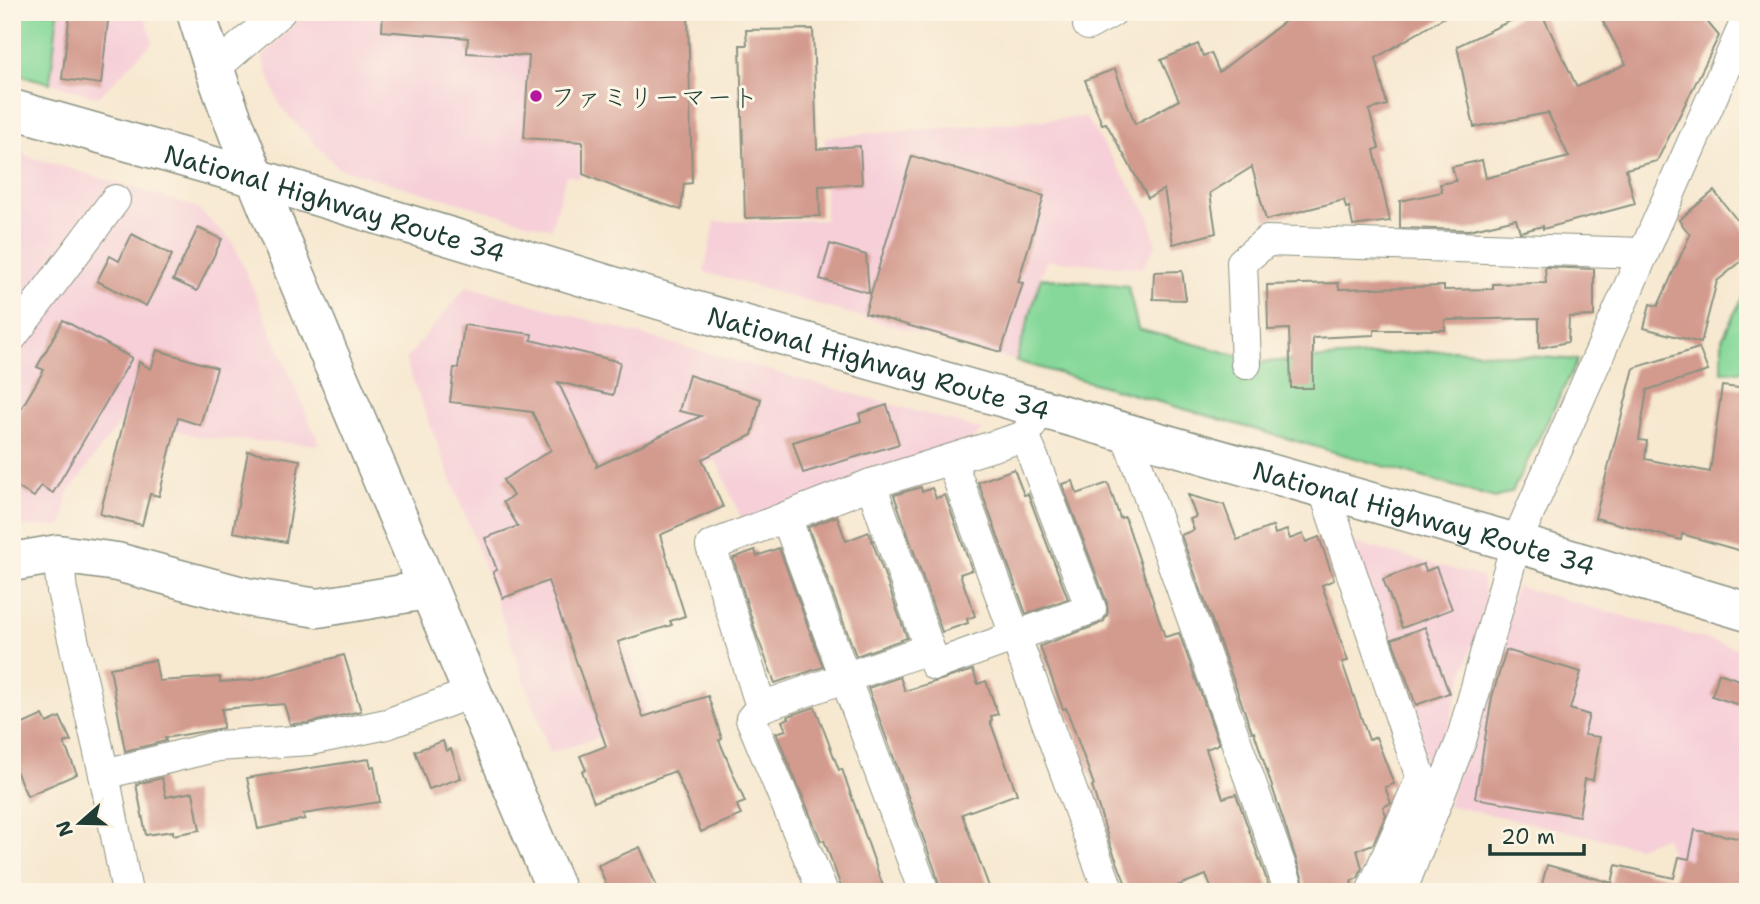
<svg xmlns="http://www.w3.org/2000/svg" width="1760" height="904" viewBox="0 0 1760 904" font-family="'Shantell Sans','Klee One',sans-serif">
	<style>
		.built { fill: #f6cfd8 }
		.green { fill: #85d899; stroke: #528a66; stroke-width: 2 }
		.building { fill: #d39a8e }
		.lines { fill: none; stroke-linecap: round; stroke-linejoin: round }
		.street-casing { stroke: #8b9282; stroke-width: 32 }
		.secondary-casing { stroke: #8b9282; stroke-width: 41 }
		.highway-casing { stroke: #8b9282; stroke-width: 41 }
		.street { stroke: #fff; stroke-width: 30 }
		.secondary { stroke: #fff; stroke-width: 38 }
		.highway { stroke: #fff; stroke-width: 38 }
		.poi-dot { fill: #b5179e; stroke: #fcf5e5; stroke-width: 2.5 }
		.labels { text-anchor: middle; dominant-baseline: central; stroke-width: 6; stroke-linejoin: round; paint-order: stroke }
		.poi-label { font-size: 26px; fill: #1f3d34; stroke: #fcf5e5; text-anchor: start }
		.street-label { font-size: 26px; fill: #1f3d34; stroke: #fcf5e5 }
	</style>
	<rect width="100%" height="100%" fill="#fcf5e5"/>
	<filter id="ink" filterUnits="userSpaceOnUse"><feTurbulence type="fractalNoise" baseFrequency=".0143" numOctaves="2"/><feDisplacementMap in="SourceGraphic" scale="14" xChannelSelector="R" yChannelSelector="G"/><feConvolveMatrix kernelMatrix="1 2 1 2 8 2 1 2 1" color-interpolation-filters="sRGB"/></filter>
	<filter id="wash" filterUnits="userSpaceOnUse"><feTurbulence type="fractalNoise" baseFrequency=".00686" numOctaves="4" result="noise"/><feDisplacementMap in="SourceGraphic" scale="28" xChannelSelector="R" yChannelSelector="G"/><feGaussianBlur stdDeviation="1.57" result="paint"/><feColorMatrix in="noise" values="0 0 0 0 0 0 0 0 0 0 0 0 0 0 0 0 0 1.4 0 .05"/><feComposite in="paint" operator="in"/></filter>
	<g filter="url(#wash)">
		<rect width="100%" height="100%" fill="#f7e8d0"/>
		<g class="built">
			<polygon points="58,12 144,12 153,42 98,97 50,83"/>
			<polygon points="306,12 580,12 580,178 566,175 551,229 338,168 281,108 262,58"/>
			<polygon points="1085,117 1149,215 1156,246 1142,268 1046,260 1016,361 704,272 715,222 825,220 825,137"/>
			<polygon points="12,151 196,207 233,242 320,445 205,438 124,416 68,494 63,526 24,527 12,519 12,195 15,193"/>
			<polygon points="467,286 983,430 967,444 742,520 716,460 587,521 650,720 550,753 478,549 405,360"/>
			<polygon points="1349,541 1482,577 1486,599 1432,780"/>
			<polygon points="1516,586 1748,651 1748,892 1680,892 1666,836 1638,847 1448,805"/>
		</g>
		<g class="green">
			<polygon points="12,12 58,12 50,83 12,73"/>
			<polygon points="1041,278 1128,286 1138,329 1262,362 1452,350 1578,360 1512,492 1495,498 1016,361"/>
			<polygon points="1748,286 1748,371 1722,372 1722,339"/>
		</g>
		<g id="blocks">
			<g class="building">
				<polygon points="70,12 109,12 101,84 62,79"/>
				<polygon points="383,12 688,12 692,183 684,184 681,210 624,191 583,174 583,142 524,138 529,56 467,53 468,38 382,31"/>
				<polygon points="1297,12 1453,12 1376,58 1387,105 1369,110 1379,148 1374,150 1390,221 1353,226 1349,207 1346,208 1344,200 1266,220 1252,167 1210,193 1216,233 1173,244 1164,189 1148,198 1106,123 1102,124 1085,80 1115,69 1135,124 1179,100 1161,60 1198,44 1203,56 1211,53 1219,72"/>
				<polygon points="1529,12 1541,12 1577,87 1626,64 1598,12 1699,12 1719,36 1657,161 1626,169 1635,204 1543,229 1543,226 1520,232 1516,219 1469,230 1400,228 1400,201 1442,192 1440,184 1456,181 1452,167 1482,160 1486,178 1569,157 1548,113 1474,127 1457,46"/>
				<polygon points="813,29 817,149 860,146 862,184 819,186 820,216 745,218 740,45 747,45 746,30"/>
				<polygon points="912,156 1044,196 1018,282 1023,283 1001,352 865,313"/>
				<polygon points="1714,191 1748,234 1748,256 1717,281 1701,343 1644,328 1650,304 1658,306 1690,235 1679,220"/>
				<polygon points="198,228 222,239 197,291 173,280"/>
				<polygon points="132,234 172,255 146,306 97,281 110,256 119,261"/>
				<polygon points="830,244 866,255 869,293 820,279"/>
				<polygon points="1545,267 1594,269 1594,316 1569,317 1568,342 1539,348 1539,318 1445,320 1445,330 1374,330 1374,335 1313,338 1313,388 1291,388 1289,329 1268,330 1267,285 1338,283 1339,289 1444,286 1444,290 1493,289 1493,284 1546,283"/>
				<polygon points="1182,271 1186,300 1153,299 1154,272"/>
				<polygon points="63,320 132,358 53,493 41,486 34,497 12,484 12,424 44,370 37,367"/>
				<polygon points="464,325 532,334 531,340 620,362 613,395 558,382 597,464 596,467 701,416 679,411 689,375 761,399 752,435 702,459 723,507 660,535 685,616 670,621 672,625 618,642 643,717 708,696 722,739 719,740 745,802 737,805 741,815 701,832 675,771 594,802 582,771 586,770 580,756 606,746 548,581 503,598 493,572 497,570 485,538 518,526 503,502 513,496 503,480 551,450 532,412 450,402 454,368 458,368"/>
				<polygon points="1699,348 1708,371 1647,390 1639,440 1647,441 1645,459 1710,472 1722,386 1748,389 1748,553 1682,534 1681,540 1595,518 1634,368"/>
				<polygon points="157,350 217,368 200,425 178,418 159,496 150,494 142,525 100,514 139,362 151,369"/>
				<polygon points="887,405 899,444 803,473 793,442 861,421 859,414"/>
				<polygon points="248,451 300,460 286,542 233,532"/>
				<polygon points="1014,469 1024,495 1028,494 1068,599 1026,614 978,482"/>
				<polygon points="1073,481 1077,494 1108,483 1120,518 1125,517 1165,637 1179,633 1219,744 1206,749 1223,798 1236,794 1271,892 1213,892 1206,875 1160,892 1129,892 1110,844 1092,786 1094,785 1066,708 1063,709 1040,646 1097,625 1104,621 1108,613 1107,603 1062,484"/>
				<polygon points="921,487 922,492 932,488 936,498 945,495 972,570 960,574 975,616 967,619 968,623 942,632 894,495"/>
				<polygon points="1188,495 1224,505 1237,540 1273,526 1275,534 1287,530 1290,539 1303,534 1306,542 1319,537 1334,580 1322,585 1348,661 1342,662 1369,740 1376,737 1394,784 1385,787 1391,803 1383,807 1386,815 1373,844 1357,850 1362,868 1358,878 1351,881 1354,892 1307,892 1254,732 1252,732 1181,535 1194,530 1190,519 1196,517"/>
				<polygon points="837,516 846,541 869,532 907,638 856,656 808,527"/>
				<polygon points="779,548 823,667 775,683 757,636 733,558 755,550 757,556"/>
				<polygon points="1423,564 1426,571 1436,567 1452,609 1402,628 1383,579"/>
				<polygon points="1425,627 1449,693 1416,705 1392,639"/>
				<polygon points="1506,650 1581,672 1570,709 1589,715 1584,735 1600,737 1593,780 1585,779 1579,816 1475,798 1492,697"/>
				<polygon points="344,655 361,711 308,723 290,724 284,704 222,709 223,728 165,738 166,741 125,751 110,668 155,660 159,681 220,677 220,682 253,680"/>
				<polygon points="973,670 978,684 986,681 998,714 991,716 992,720 990,721 1017,794 962,814 991,892 941,892 935,870 868,688 900,677 905,691"/>
				<polygon points="1719,673 1748,683 1748,708 1712,696"/>
				<polygon points="815,707 839,770 842,769 885,892 843,892 824,840 821,841 776,733 786,730 782,721 789,718 788,716"/>
				<polygon points="43,715 47,723 60,717 71,741 64,743 77,774 27,796 12,762 12,729"/>
				<polygon points="443,741 446,751 451,749 461,778 429,789 415,751"/>
				<polygon points="369,759 371,767 374,766 380,802 303,814 305,819 258,829 247,778"/>
				<polygon points="162,778 166,797 193,792 200,830 173,835 173,831 146,835 136,784"/>
				<polygon points="1695,830 1748,840 1748,892 1721,892 1689,884 1688,892 1540,892 1547,865 1612,883 1616,865 1674,878 1679,857 1689,859"/>
				<polygon points="640,847 659,892 609,892 598,865"/>
			</g>
		</g>
	</g>
	<g filter="url(#ink)">
		<use href="#blocks" fill-opacity="0" stroke="#8b9282" stroke-width="2"/>
		<g class="lines">
			<g class="street-casing">
				<g id="street">
					<polyline points="1088,25 1112,12"/>
					<polyline points="213,70 280,12"/>
					<polyline points="12,337 115,200"/>
					<polyline points="1246,364 1242,262 1267,241 1644,253"/>
					<polyline points="1126,433 1290,892"/>
					<polyline points="951,460 1109,892"/>
					<polyline points="871,484 935,665 1091,609 1025,436"/>
					<polyline points="1323,488 1421,778 1371,892"/>
					<polyline points="786,517 924,892"/>
					<polyline points="58,554 62,591 104,774 127,892"/>
					<polyline points="761,707 928,649"/>
					<polyline points="104,774 218,746 310,740 387,724 471,693"/>
					<polyline points="823,892 751,719 761,707 711,546 871,484 1025,436 1041,408"/>
					<polyline points="1401,892 1461,741 1516,543 1748,16"/>
				</g>
			</g>
			<g class="secondary-casing">
				<g id="secondary">
					<path d="M196,12C231,128 282,240 328,352C403,532 480,712 557,892"/>
					<polyline points="12,562 58,554 117,562 246,597 318,608 427,590"/>
				</g>
			</g>
			<g class="highway-casing">
				<g id="highway">
					<path id="s1" d="M12,109L256,178L679,306L1516,543L1748,612"/>
				</g>
			</g>
			<use href="#street" class="street"/>
			<use href="#secondary" class="secondary"/>
			<use href="#highway" class="highway"/>
		</g>
	</g>
	<circle class="poi-dot" cx="536" cy="96" r="7"/>
	<g class="labels">
		<g class="poi-label">
			<text x="550" y="96">ファミリーマート</text>
		</g>
		<g class="street-label">
			<text stroke="none"><textPath href="#s1" startOffset="336">National Highway Route 34</textPath></text>
			<text stroke="none"><textPath href="#s1" startOffset="903">National Highway Route 34</textPath></text>
			<text stroke="none"><textPath href="#s1" startOffset="1470">National Highway Route 34</textPath></text>
		</g>
	</g>
	<rect width="1760" height="904" fill="none" stroke="#fcf5e5" stroke-width="42"/>
	<g transform="translate(80 823) rotate(250)" stroke="#fcf5e5" stroke-width="5" paint-order="stroke">
	<path d="M0-5L12 26L0 18L-12 26Z" fill="#1f3d34"/>
	<text y="-10" font-size="19" font-weight="bold" text-anchor="middle" fill="#1f3d34">N</text>
	</g>
	<path d="M1490 844v10h94v-10" fill="none" stroke="#1f3d34" stroke-width="3.5"/>
	<text x="1501" y="844" font-size="21" fill="#1f3d34" stroke="#fcf5e5" stroke-width="5" paint-order="stroke">20 m</text>
</svg>
